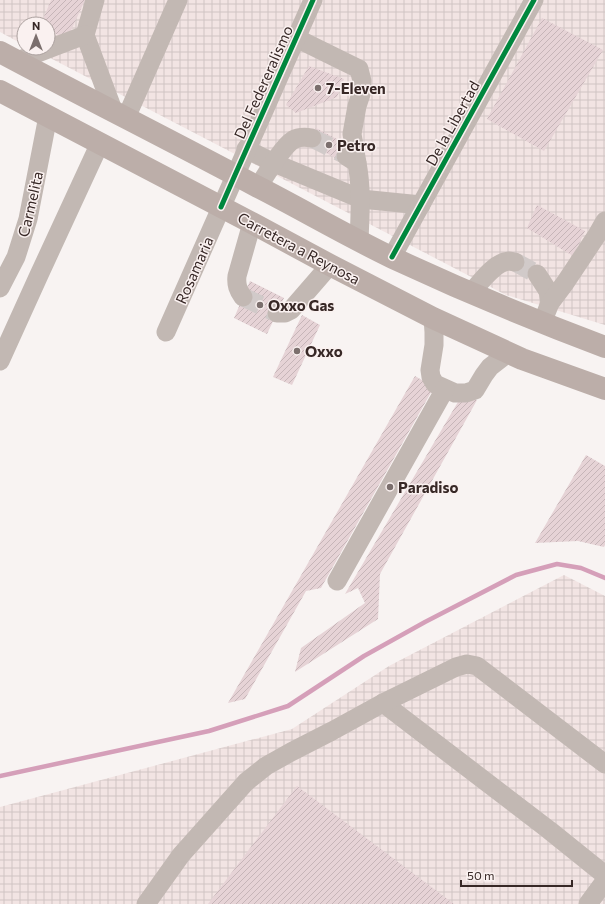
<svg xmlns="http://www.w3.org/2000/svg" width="605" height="904" viewBox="0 0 605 904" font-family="Commissioner,sans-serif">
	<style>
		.industrial { fill: url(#industrial-grid) }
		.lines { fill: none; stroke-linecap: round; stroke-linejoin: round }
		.stream { stroke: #d59fb9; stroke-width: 4.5 }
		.building { fill: url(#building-hatch) }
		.minor-tunnel { stroke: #d1cac9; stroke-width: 19; stroke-dasharray: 19 10; stroke-linecap: butt }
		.minor { stroke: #c2b8b3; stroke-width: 19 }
		.major { stroke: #bcaea9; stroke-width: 22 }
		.cycleway-casing { stroke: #faf1f0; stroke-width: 8 }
		.cycleway { stroke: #00873e; stroke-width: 5 }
		.poi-dot { fill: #7b6f6d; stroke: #faf1f0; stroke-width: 1.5 }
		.labels { text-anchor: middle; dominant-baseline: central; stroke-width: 3; stroke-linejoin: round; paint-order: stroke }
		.street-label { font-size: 15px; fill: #372826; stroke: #faf1f0 }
		.poi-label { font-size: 15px; font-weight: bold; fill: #372826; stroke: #faf1f0; text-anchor: start }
	</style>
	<defs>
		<pattern id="industrial-grid" width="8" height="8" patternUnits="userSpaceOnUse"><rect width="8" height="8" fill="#f2e4e3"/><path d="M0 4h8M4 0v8" fill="none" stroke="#d0c4c3"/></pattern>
		<pattern id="building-hatch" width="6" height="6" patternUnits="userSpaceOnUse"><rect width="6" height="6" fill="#e6d3d6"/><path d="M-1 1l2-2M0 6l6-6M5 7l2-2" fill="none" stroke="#c6b5b8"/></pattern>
	</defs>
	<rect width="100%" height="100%" fill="#f8f3f2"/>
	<g class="industrial">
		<polygon points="0,0 605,0 605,325 506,295 31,48 48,48 48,24 24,24 24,45 0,32"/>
		<polygon points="564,575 605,596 605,904 0,904 0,807 292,729 389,666"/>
	</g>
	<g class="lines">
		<polyline class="stream" points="0,776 209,731 288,706 364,656 425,622 516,575 557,564 581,568 605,578"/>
	</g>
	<g class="building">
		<polygon points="51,0 85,0 67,39 48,30 48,24 41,24"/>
		<polygon points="542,18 603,50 544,151 487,119"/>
		<polygon points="309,66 344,79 337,97 296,113 286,105"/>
		<polygon points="316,128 350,146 342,162 309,143"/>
		<polygon points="537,205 585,231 573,256 527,228"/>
		<polygon points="518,255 541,268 534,279 513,266"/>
		<polygon points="250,281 284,298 267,334 234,318"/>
		<polygon points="302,315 320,325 292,385 273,377"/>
		<polygon points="415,376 434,387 321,588 306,591 245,699 228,703"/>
		<polygon points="462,395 477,400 380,574 378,619 295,672 301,648 365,603 358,588 345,594"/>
		<polygon points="586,455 605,466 605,545 604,547 578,541 535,543"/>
		<polygon points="297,786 454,904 208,904"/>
	</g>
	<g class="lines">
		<g class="minor-tunnel">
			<polyline points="312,138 346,155"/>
			<polyline points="515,262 537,274"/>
			<polyline points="243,297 277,313"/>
		</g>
		<g class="minor">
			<polyline points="95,0 85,35 113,110"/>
			<polyline points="296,38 359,69 362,81 361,94 357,106 352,134 357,163"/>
			<polyline points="17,61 85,35"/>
			<polyline points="126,118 178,0"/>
			<polyline points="246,149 274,163 361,199 421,205"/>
			<path d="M346,156L357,163C362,189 360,214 359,241"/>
			<path d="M258,187C266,175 282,147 293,140C298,137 306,137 312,138"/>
			<polyline points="392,257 534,0"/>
			<polyline points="537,274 548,291 550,303"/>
			<polyline points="0,288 16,257 28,219 48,116"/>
			<path d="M471,293C480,283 494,262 509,261C511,261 513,262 515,262"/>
			<path d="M243,297C238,290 236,285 237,276L252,223"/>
			<polyline points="277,313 285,313 291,310 330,265"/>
			<polyline points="433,318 434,332 434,345 430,370 431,377 435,384 455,393 466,393 475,390 484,375 490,367 508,353"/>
			<polyline points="542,323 550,303 565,283 597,235 605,221"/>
			<polyline points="166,332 313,0"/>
			<polyline points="0,361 39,275 100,143"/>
			<polyline points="337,581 445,389"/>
			<polyline points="383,703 549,830 605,875"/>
			<polyline points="146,904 181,855 246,782 266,766 291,752 332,731 383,703 456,667 467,664 477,666 605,764"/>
			<polyline points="588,904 605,881"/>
		</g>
		<g class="major">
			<path d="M0,52C86,98 172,141 258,187C303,210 347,236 393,258C462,290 533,320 605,347"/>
			<polyline points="0,91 252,223 330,265 433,318 522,359 605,389"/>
		</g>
		<g class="cycleway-casing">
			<g id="cycleway">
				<polyline points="221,207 235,175 313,0"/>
				<polyline points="392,257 534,0"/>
			</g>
		</g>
		<use href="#cycleway" class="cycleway"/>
	</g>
	<g class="poi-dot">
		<circle cx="318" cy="88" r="4"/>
		<circle cx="329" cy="145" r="4"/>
		<circle cx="260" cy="305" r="4"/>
		<circle cx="297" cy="351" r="4"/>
		<circle cx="390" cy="487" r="4"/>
	</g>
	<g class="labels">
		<g class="street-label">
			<text transform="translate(263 82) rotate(-66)">Del Federeralismo</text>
			<text transform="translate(452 123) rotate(-61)">De la Libertad</text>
			<text transform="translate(30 204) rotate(-77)">Carmelita</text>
			<text transform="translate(299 248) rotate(28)">Carretera a Reynosa</text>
			<text transform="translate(194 270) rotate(-66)">Rosamaria</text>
		</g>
		<g class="poi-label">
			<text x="326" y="88">7-Eleven</text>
			<text x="337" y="145">Petro</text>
			<text x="268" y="305">Oxxo Gas</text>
			<text x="305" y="351">Oxxo</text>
			<text x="398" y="487">Paradiso</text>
		</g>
	</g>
	<g transform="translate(36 36)"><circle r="19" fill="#faf1f0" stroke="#aca19f"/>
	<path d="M0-3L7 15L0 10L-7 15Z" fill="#7b6f6d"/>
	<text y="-6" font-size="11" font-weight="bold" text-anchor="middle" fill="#372826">N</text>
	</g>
	<path d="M461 880v6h111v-6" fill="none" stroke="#372826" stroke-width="2"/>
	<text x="467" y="880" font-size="12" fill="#372826" stroke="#faf1f0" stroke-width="3" paint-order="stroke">50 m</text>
</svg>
